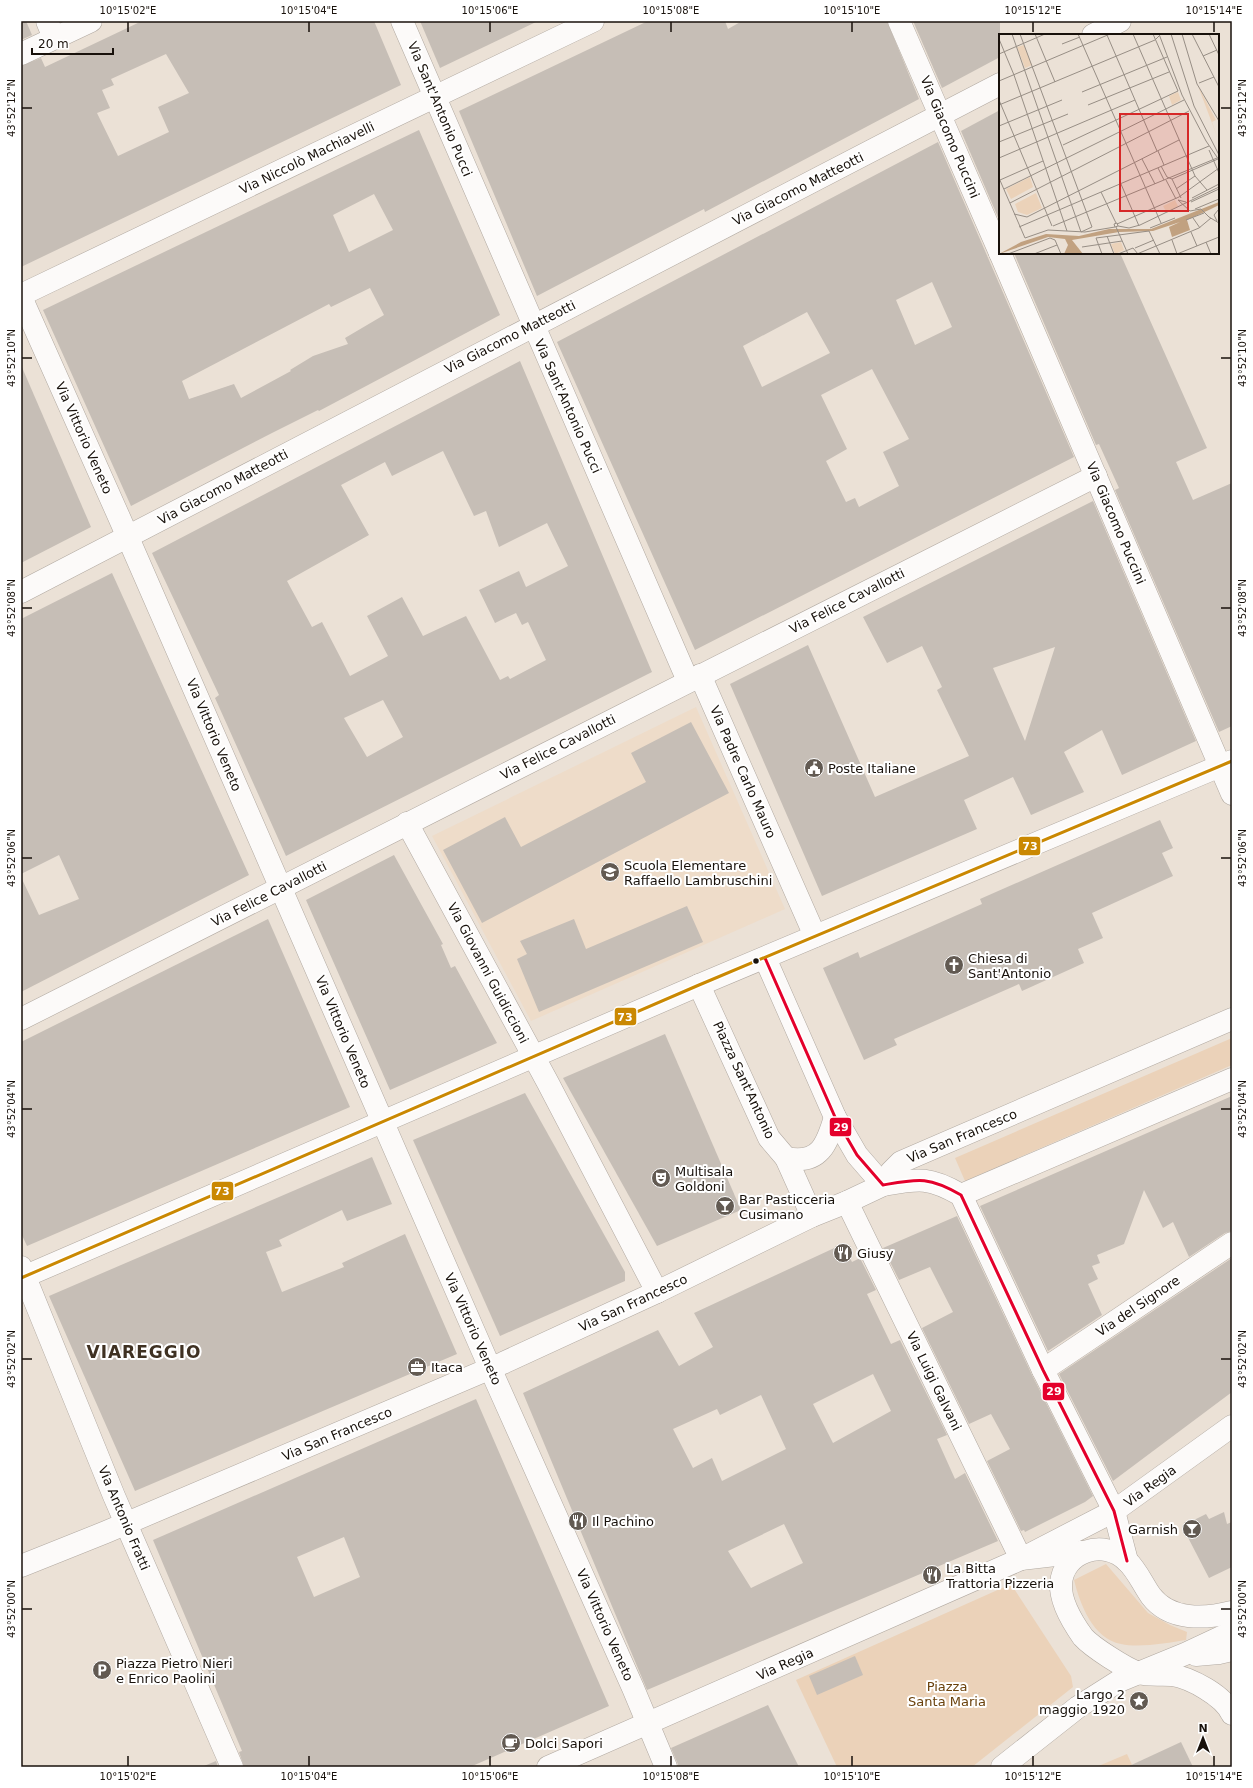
<svg xmlns="http://www.w3.org/2000/svg" width="1253" height="1788" viewBox="0 0 1253 1788" font-family="'DejaVu Sans',sans-serif">
	<style>
		.built { fill: #eedcc9 }
		.green { fill: #ebd2b9 }
		.building { fill: #c6beb6; fill-rule: evenodd }
		.lines { fill: none; stroke-linecap: round; stroke-linejoin: round }
		.minor-casing { stroke: #b0a8a0; stroke-width: 23 }
		.minor { stroke: #fcfaf9; stroke-width: 22 }
		.bus-1-casing { stroke: #fff; stroke-width: 6 }
		.bus-2-casing { stroke: #fff; stroke-width: 6 }
		.bus-1 { stroke: #e4002b; stroke-width: 3 }
		.bus-2 { stroke: #ca8802; stroke-width: 3 }
		.ticks { fill: none; stroke: #18110b; stroke-width: 1.5 }
		.bus-dot { fill: #18110b; stroke: #fff; stroke-width: 1.5 }
		.labels { text-anchor: middle; dominant-baseline: central; stroke-width: 4; stroke-linejoin: round; paint-order: stroke }
		.street-label { font-size: 13px; fill: #18110b; stroke: #fff }
		.poi-label { font-size: 13px; fill: #18110b; stroke: #fff; text-anchor: start }
		.park-label { font-size: 13px; fill: #6a410b; stroke: #fff }
		.district-label { font-size: 17px; font-weight: bold; letter-spacing: 1px; fill: #3f3122; stroke: #fff }
		.inset-road { fill: none; stroke: #978e85; stroke-width: 1 }
		.view { fill: #d62828; fill-opacity: 0.15; stroke: #d62828; stroke-width: 2 }
		.inset-edge { fill: none; stroke: #18110b; stroke-width: 2 }
		.line-badge { stroke: #fff; stroke-width: 1.5 }
		.badge-label { font-size: 11px; text-anchor: middle; font-weight: bold; fill: #fff }
		.neatline { fill: none; stroke: #18110b; stroke-width: 1.5 }
		.ticks-label { font-size: 10px; text-anchor: middle; fill: #18110b }
	</style>
	<rect width="100%" height="100%" fill="#ebe1d6"/>
	<polygon class="built" points="696,707 785,909 531,1021 432,836"/>
	<g class="green">
		<polygon points="1232,1038 1232,1065 965,1181 955,1158"/>
		<path d="M1106,1564L1148,1613L1170,1625L1187,1632L1186,1640C1168,1643 1139,1648 1121,1644C1093,1639 1080,1604 1074,1580Z"/>
		<polygon points="1011,1584 1071,1676 1073,1687 972,1767 837,1767 796,1680"/>
		<polygon points="1127,1754 1133,1767 1096,1767"/>
	</g>
	<g class="building">
		<polygon points="21,21 26,21 32,35 21,40"/>
		<path d="M142,21H374L401,85L21,267V66L41,58L45,67ZM166,54L189,93L158,107L169,132L118,156L97,113L110,108L102,90L114,85L111,79Z"/>
		<polygon points="420,21 538,21 440,68"/>
		<polygon points="648,21 725,21 728,29 742,21 887,21 919,99 705,212 704,209 537,296 459,111"/>
		<polygon points="913,21 1000,21 1000,57 942,88"/>
		<polygon points="1000,110 1000,222 961,131"/>
		<path d="M419,130L500,315L319,411L318,410L272,433L131,506L43,310ZM374,194L393,230L349,252L333,215ZM370,288L384,315L345,338L348,344L313,356L290,370L291,371L241,398L234,384L189,399L182,381L329,304L331,307Z"/>
		<path d="M938,142L1074,457L695,650L557,342ZM932,282L952,327L915,345L896,300ZM807,312L830,353L762,387L743,346ZM872,369L909,439L883,452L899,486L859,507L855,498L846,502L826,461L847,449L821,395Z"/>
		<polygon points="1014,253 1120,253 1207,448 1176,462 1193,500 1232,483 1232,726 1219,732 1115,490 1119,488 1099,444 1096,445"/>
		<path d="M520,361L652,672L286,856L215,698L219,695L152,553ZM443,451L474,516L486,511L499,547L547,523L568,566L526,587L519,571L479,590L495,623L516,613L522,625L528,622L546,660L510,679L508,676L500,680L466,616L423,636L402,597L367,616L388,656L350,676L322,622L312,627L287,581L369,535L341,485L385,462L392,476ZM383,700L403,737L367,757L344,718Z"/>
		<polygon points="21,365 91,527 21,563"/>
		<path d="M1093,501L1196,741L1122,775L1102,730L1064,752L1084,792L1031,815L1013,777L964,800L977,829L822,896L730,684L808,645L875,797L969,756L937,690L942,687L922,646L887,663L863,617ZM1055,647L1025,741L993,668Z"/>
		<polygon points="112,573 249,875 21,992 21,877 39,915 79,899 59,855 21,874 21,619"/>
		<polygon points="691,722 729,793 482,923 443,850 505,817 521,847 646,782 631,753"/>
		<polygon points="1160,820 1173,848 1162,853 1173,876 1092,913 1103,938 1078,949 1084,963 1022,991 1019,984 894,1039 897,1045 864,1060 823,968 858,952 860,958 982,904 980,899"/>
		<polygon points="394,855 443,944 441,945 451,968 455,966 497,1043 390,1090 306,900"/>
		<polygon points="687,906 703,942 539,1012 517,959 527,954 520,941 574,919 586,949"/>
		<polygon points="268,919 350,1107 27,1246 21,1233 21,1042"/>
		<polygon points="665,1034 741,1210 657,1246 563,1078"/>
		<polygon points="525,1093 625,1272 625,1281 500,1336 413,1140"/>
		<polygon points="1232,1096 1232,1231 1225,1233 1189,1257 1173,1222 1163,1228 1144,1190 1124,1244 1097,1255 1100,1263 1092,1266 1098,1279 1088,1284 1102,1315 1048,1351 980,1206"/>
		<polygon points="372,1157 392,1204 347,1221 342,1210 279,1240 282,1246 266,1252 282,1292 344,1267 342,1263 405,1234 457,1354 135,1491 49,1296"/>
		<polygon points="957,1216 1032,1375 1093,1496 1085,1502 1025,1532 1024,1530 1021,1531 987,1461 1010,1449 991,1414 969,1424 922,1328 953,1312 930,1267 899,1280 883,1248"/>
		<path d="M843,1244L852,1262L860,1258L876,1290L867,1294L891,1344L900,1340L947,1435L937,1439L955,1479L965,1473L998,1541L647,1690L523,1393L658,1330L679,1366L713,1347L694,1313ZM873,1374L891,1411L833,1443L813,1404ZM761,1395L786,1449L722,1481L712,1458L693,1468L673,1429L717,1409L720,1415ZM784,1524L803,1563L751,1588L728,1551Z"/>
		<polygon points="1232,1258 1232,1392 1113,1481 1059,1374"/>
		<path d="M476,1399L609,1706L470,1767H244L239,1752L242,1751L153,1540ZM344,1537L360,1577L314,1597L297,1557Z"/>
		<polygon points="1224,1512 1227,1524 1232,1522 1232,1567 1209,1578 1182,1526 1206,1514 1209,1519"/>
		<polygon points="855,1656 863,1675 817,1695 809,1676"/>
		<polygon points="768,1705 799,1767 679,1767 671,1748"/>
		<polygon points="1181,1742 1193,1767 1127,1767"/>
		<polygon points="216,1761 218,1767 204,1767 204,1766"/>
	</g>
	<g class="lines">
		<g class="minor-casing">
			<g id="minor">
				<polyline points="47,21 54,38"/>
				<polyline points="402,21 688,681"/>
				<polyline points="899,21 1000,253"/>
				<polyline points="1093,35 1120,21"/>
				<polyline points="21,54 91,21"/>
				<polyline points="1000,253 1232,794"/>
				<polyline points="21,295 593,21"/>
				<polyline points="21,297 119,517 490,1368 633,1688 666,1767"/>
				<polyline points="21,592 1000,84"/>
				<polyline points="700,675 815,936"/>
				<polyline points="407,823 548,1083 657,1292"/>
				<path d="M765,958L835,1117L857,1155L883,1185C918,1179 928,1176 961,1195L1043,1370L1114,1511L1127,1561"/>
				<polyline points="699,985 769,1138 786,1158 812,1216"/>
				<polyline points="21,1019 1096,476"/>
				<path d="M786,1158C820,1165 827,1144 835,1117"/>
				<polyline points="961,1195 1232,1079"/>
				<polyline points="847,1202 1021,1559 1081,1552"/>
				<polyline points="21,1267 114,1496 232,1767"/>
				<polyline points="21,1278 699,985 1232,761"/>
				<polyline points="1043,1370 1232,1243"/>
				<polyline points="21,1566 106,1532 503,1363 657,1292 812,1216 847,1202 883,1185 891,1172 901,1162 1232,1019"/>
				<path d="M1232,1612C1205,1619 1170,1621 1151,1596C1143,1585 1137,1570 1127,1561C1104,1538 1063,1551 1061,1584C1060,1602 1073,1623 1083,1637C1092,1647 1126,1669 1139,1673C1149,1676 1161,1674 1172,1675C1191,1678 1224,1696 1232,1714"/>
				<polyline points="1196,1655 1219,1653 1232,1650"/>
				<polyline points="548,1767 1021,1559 1114,1511 1232,1426"/>
				<polyline points="1002,1767 1078,1707 1119,1681 1185,1654 1232,1632"/>
			</g>
		</g>
		<use href="#minor" class="minor"/>
		<g class="bus-1-casing">
			<path id="bus-1" d="M765,958L835,1117L857,1155L883,1185C918,1179 928,1176 961,1195L1043,1370L1114,1511L1127,1561"/>
		</g>
		<g class="bus-2-casing">
			<polyline id="bus-2" points="21,1278 699,985 1232,761"/>
		</g>
		<use href="#bus-1" class="bus-1"/>
		<use href="#bus-2" class="bus-2"/>
	</g>
	<path class="ticks" d="M128,22V32M309,22V32M490,22V32M671,22V32M852,22V32M1033,22V32M1214,22V32M22,108H32M1221,108H1231M22,358H32M1221,358H1231M22,608H32M1221,608H1231M22,858H32M1221,858H1231M22,1109H32M1221,1109H1231M22,1359H32M1221,1359H1231M22,1609H32M1221,1609H1231M128,1756V1766M309,1756V1766M490,1756V1766M671,1756V1766M852,1756V1766M1033,1756V1766M1214,1756V1766"/>
	<defs>
		<g id="civic-disc" transform="scale(1)"><circle r="9.5" fill="#625a52" stroke="#fff"/><path d="M-.6-6.5H3V-4.5H.6V-3L4-1V1h2V6H-6V1h2V-1L-.6-3ZM-1.2 2.5V6h2.4V2.5Z" fill="#fff"/></g>
		<g id="school-disc" transform="scale(1)"><circle r="9.5" fill="#625a52" stroke="#fff"/><path d="M0-5L7-2L0 1L-7-2ZM-4 1L0 2.5L4 1V4Q0 6-4 4Z" fill="#fff"/></g>
		<g id="church-disc" transform="scale(1)"><circle r="9.5" fill="#625a52" stroke="#fff"/><path d="M-1.2-6h2.4v3.5h3.3v2.4h-3.3V6h-2.4V-.1h-3.3v-2.4h3.3Z" fill="#fff"/></g>
		<g id="theatre-disc" transform="scale(1)"><circle r="9.5" fill="#625a52" stroke="#fff"/><path d="M-5-5.5Q0-4 5-5.5V0Q5 5 0 6Q-5 5-5 0ZM-3.3-2.5H-1v1.5H-3.3ZM1-2.5H3.3v1.5H1ZM-2.8 1Q0 5.5 2.8 1Z" fill="#fff"/></g>
		<g id="bar-disc" transform="scale(1)"><circle r="9.5" fill="#625a52" stroke="#fff"/><path d="M-6-5H6L.8 .8V4.5H3.5V6h-7V4.5H-.8V.8Z" fill="#fff"/></g>
		<g id="restaurant-disc" transform="scale(1)"><circle r="9.5" fill="#625a52" stroke="#fff"/><path d="M-5-6h1v4h1v-4h1v4h1v-4h1v5L-1.5 .5V6h-2V.5L-5-1ZM5-6V6H3V1.5H1.5Q1.5-4 5-6Z" fill="#fff"/></g>
		<g id="office-disc" transform="scale(1)"><circle r="9.5" fill="#625a52" stroke="#fff"/><path d="M-6-3h4V-5.5h4V-3h4V5H-6ZM-1-4.5V-3h2v-1.5ZM-6 0V1H6V0Z" fill="#fff"/></g>
		<g id="parking-disc" transform="scale(1)"><circle r="9.5" fill="#625a52" stroke="#fff"/><path d="M-3.5-5.5H1a3.5 3.5 0 0 1 0 7H-1V5.5H-3.5ZM-1-3.4V-.6H.8a1.4 1.4 0 0 0 0-2.8Z" fill="#fff"/></g>
		<g id="sight-disc" transform="scale(1)"><circle r="9.5" fill="#625a52" stroke="#fff"/><path d="M0-6L1.8-2.2L6-1.7L2.9 1.2L3.7 5.4L0 3.3L-3.7 5.4L-2.9 1.2L-6-1.7L-1.8-2.2Z" fill="#fff"/></g>
		<g id="cafe-disc" transform="scale(1)"><circle r="9.5" fill="#625a52" stroke="#fff"/><path d="M-5.5-4.5H6V0H3Q3 3.5 0 3.5H-2.5Q-5.5 3.5-5.5 0ZM3-3.2v2h1.7v-2ZM-6 4.5H4V6H-6Z" fill="#fff"/></g>
	</defs>
	<g fill-rule="evenodd">
		<use href="#civic-disc" x="814" y="768"/>
		<use href="#school-disc" x="610" y="872"/>
		<use href="#church-disc" x="954" y="965"/>
		<use href="#theatre-disc" x="661" y="1178"/>
		<use href="#bar-disc" x="725" y="1206"/>
		<use href="#restaurant-disc" x="843" y="1253"/>
		<use href="#office-disc" x="417" y="1367"/>
		<use href="#restaurant-disc" x="578" y="1521"/>
		<use href="#bar-disc" x="1192" y="1529"/>
		<use href="#restaurant-disc" x="932" y="1575"/>
		<use href="#parking-disc" x="102" y="1670"/>
		<use href="#sight-disc" x="1139" y="1701"/>
		<use href="#cafe-disc" x="511" y="1743"/>
	</g>
	<circle class="bus-dot" cx="756" cy="961" r="3.5"/>
	<g class="labels">
		<g class="street-label">
			<text transform="translate(440 109) rotate(67)">Via Sant'Antonio Pucci</text>
			<text transform="translate(950 137) rotate(67)">Via Giacomo Puccini</text>
			<text transform="translate(307 158) rotate(-26)">Via Niccolò Machiavelli</text>
			<text transform="translate(798 189) rotate(-27)">Via Giacomo Matteotti</text>
			<text transform="translate(510 337) rotate(-27)">Via Giacomo Matteotti</text>
			<text transform="translate(568 406) rotate(66)">Via Sant'Antonio Pucci</text>
			<text transform="translate(84 438) rotate(66)">Via Vittorio Veneto</text>
			<text transform="translate(223 487) rotate(-28)">Via Giacomo Matteotti</text>
			<text transform="translate(1116 523) rotate(67)">Via Giacomo Puccini</text>
			<text transform="translate(847 601) rotate(-27)">Via Felice Cavallotti</text>
			<text transform="translate(214 735) rotate(67)">Via Vittorio Veneto</text>
			<text transform="translate(558 747) rotate(-27)">Via Felice Cavallotti</text>
			<text transform="translate(743 772) rotate(66)">Via Padre Carlo Mauro</text>
			<text transform="translate(269 894) rotate(-27)">Via Felice Cavallotti</text>
			<text transform="translate(488 973) rotate(62)">Via Giovanni Guidiccioni</text>
			<text transform="translate(343 1032) rotate(67)">Via Vittorio Veneto</text>
			<text transform="translate(744 1080) rotate(65)">Piazza Sant'Antonio</text>
			<text transform="translate(962 1136) rotate(-23)">Via San Francesco</text>
			<text transform="translate(633 1303) rotate(-25)">Via San Francesco</text>
			<text transform="translate(1138 1306) rotate(-34)">Via del Signore</text>
			<text transform="translate(473 1329) rotate(66)">Via Vittorio Veneto</text>
			<text transform="translate(934 1381) rotate(64)">Via Luigi Galvani</text>
			<text transform="translate(337 1434) rotate(-23)">Via San Francesco</text>
			<text transform="translate(1150 1486) rotate(-36)">Via Regia</text>
			<text transform="translate(124 1518) rotate(67)">Via Antonio Fratti</text>
			<text transform="translate(605 1625) rotate(66)">Via Vittorio Veneto</text>
			<text transform="translate(785 1664) rotate(-24)">Via Regia</text>
		</g>
		<g class="poi-label">
			<text x="828" y="768">Poste Italiane</text>
			<text x="624" y="865">Scuola Elementare<tspan x="624" dy="15">Raffaello Lambruschini</tspan></text>
			<text x="968" y="958">Chiesa di<tspan x="968" dy="15">Sant'Antonio</tspan></text>
			<text x="675" y="1171">Multisala<tspan x="675" dy="15">Goldoni</tspan></text>
			<text x="739" y="1199">Bar Pasticceria<tspan x="739" dy="15">Cusimano</tspan></text>
			<text x="857" y="1253">Giusy</text>
			<text x="431" y="1367">Itaca</text>
			<text x="592" y="1521">Il Pachino</text>
			<text x="1178" y="1529" text-anchor="end">Garnish</text>
			<text x="946" y="1568">La Bitta<tspan x="946" dy="15">Trattoria Pizzeria</tspan></text>
			<text x="116" y="1663">Piazza Pietro Nieri<tspan x="116" dy="15">e Enrico Paolini</tspan></text>
			<text x="1125" y="1694" text-anchor="end">Largo 2<tspan x="1125" dy="15">maggio 1920</tspan></text>
			<text x="525" y="1743">Dolci Sapori</text>
		</g>
		<g class="park-label">
			<text x="947" y="1686">Piazza<tspan x="947" dy="15">Santa Maria</tspan></text>
		</g>
		<g class="district-label">
			<text x="144" y="1352">VIAREGGIO</text>
		</g>
	</g>
	<g transform="translate(999 34)">
		<rect width="220" height="220" fill="#ebe1d6"/>
		<path d="M25,11L33,31L26,34L18,13ZM199,52L217,86L213,88L219,105ZM179,58L182,66L173,71L170,62ZM31,143L34,153L12,165L7,155ZM37,159L43,174L28,181L19,178L16,170ZM176,166L179,172L168,179L164,172ZM122,208L125,216L116,220L112,210Z" fill="#ebd2b9"/>
		<path d="M220,168V171L212,175L188,186L191,196L173,203L170,193L181,188L154,197L120,198L73,206L84,220H65L69,211L66,205L49,203L0,220L22,208L47,200L80,202L110,195H152Z" fill="#c1a180"/>
		<path class="inset-road" d="M13,0L82,198M21,0L93,193L82,198M36,0L56,48M79,0L162,189M134,0L196,142L208,156M154,0L179,57M160,0L183,61L207,107L220,126M172,0L195,72L220,121M183,0L198,50L220,87M193,0L220,53M210,0L220,21M108,1L158,117M0,5L15,41L68,197M63,10L81,3M0,20L46,0M204,22L218,16M0,47L111,0M200,49L215,43M83,58L168,23M0,66L53,192M0,71L156,6L160,2M89,71L170,38M0,92L63,66M0,108L69,80M64,111L179,57M210,116L220,139M159,117L165,131M0,124L136,66M143,125L156,150M162,132L168,143L173,145L182,164M159,134L165,146M0,144L26,204L49,196L86,198L116,193M173,145L219,125M1,146L44,127M167,146L177,165M122,150L140,192M5,155L185,66M177,155L196,142M102,158L117,189M193,164L220,150M187,168L179,166L191,177L202,175L210,183L220,189M192,168L220,155M11,169L190,77M196,175L220,165M15,180L28,183L180,106M194,184L201,194M187,186L205,179M218,187L215,181L220,175M115,190L118,189L119,192L116,193ZM118,190L180,163L220,134M54,192L218,124M119,192L130,194L141,191L220,153M20,193L210,112M117,193L129,220M151,194L176,184M192,198L198,212M108,202L115,220M173,206L178,220M207,208L212,220M83,213L123,207M136,214L155,206M9,220L51,204L56,206L62,220M35,220L58,211M103,220L97,204L150,197L161,220M119,220L134,214L139,220M138,220L200,194L212,184M178,220L220,203"/>
		<path class="view" d="M121,80H189V177H121Z"/>
		<rect width="220" height="220" class="inset-edge"/>
	</g>
	<g class="line-badge">
		<rect x="1018" y="836" width="23" height="20" rx="4" fill="#ca8802"/>
		<rect x="614" y="1007" width="23" height="19" rx="4" fill="#ca8802"/>
		<rect x="829" y="1117" width="23" height="20" rx="4" fill="#e4002b"/>
		<rect x="211" y="1181" width="23" height="20" rx="4" fill="#ca8802"/>
		<rect x="1042" y="1382" width="23" height="19" rx="4" fill="#e4002b"/>
	</g>
	<g class="badge-label">
		<text x="1030" y="850">73</text>
		<text x="625" y="1021">73</text>
		<text x="841" y="1131">29</text>
		<text x="222" y="1195">73</text>
		<text x="1054" y="1395">29</text>
	</g>
	<rect width="1253" height="1788" fill="none" stroke="#ffffff" stroke-width="44"/>
	<g transform="translate(1203 1738)" stroke="#ffffff" stroke-width="3" paint-order="stroke">
	<path d="M0-3L7 15L0 10L-7 15Z" fill="#18110b"/>
	<text y="-6" font-size="11" font-weight="bold" text-anchor="middle" fill="#18110b">N</text>
	</g>
	<path d="M32 48v6h81v-6" fill="none" stroke="#18110b" stroke-width="2"/>
	<text x="38" y="48" font-size="12" fill="#18110b" stroke="#ffffff" stroke-width="3" paint-order="stroke">20 m</text>
	<rect x="22" y="22" width="1209" height="1744" class="neatline"/>
	<g class="ticks-label">
		<text x="128" y="14">10°15'02"E</text>
		<text x="309" y="14">10°15'04"E</text>
		<text x="490" y="14">10°15'06"E</text>
		<text x="671" y="14">10°15'08"E</text>
		<text x="852" y="14">10°15'10"E</text>
		<text x="1033" y="14">10°15'12"E</text>
		<text x="1214" y="14">10°15'14"E</text>
		<text transform="translate(11 108) rotate(-90)" y="4">43°52'12"N</text>
		<text transform="translate(1242 108) rotate(-90)" y="4">43°52'12"N</text>
		<text transform="translate(11 358) rotate(-90)" y="4">43°52'10"N</text>
		<text transform="translate(1242 358) rotate(-90)" y="4">43°52'10"N</text>
		<text transform="translate(11 608) rotate(-90)" y="4">43°52'08"N</text>
		<text transform="translate(1242 608) rotate(-90)" y="4">43°52'08"N</text>
		<text transform="translate(11 858) rotate(-90)" y="4">43°52'06"N</text>
		<text transform="translate(1242 858) rotate(-90)" y="4">43°52'06"N</text>
		<text transform="translate(11 1109) rotate(-90)" y="4">43°52'04"N</text>
		<text transform="translate(1242 1109) rotate(-90)" y="4">43°52'04"N</text>
		<text transform="translate(11 1359) rotate(-90)" y="4">43°52'02"N</text>
		<text transform="translate(1242 1359) rotate(-90)" y="4">43°52'02"N</text>
		<text transform="translate(11 1609) rotate(-90)" y="4">43°52'00"N</text>
		<text transform="translate(1242 1609) rotate(-90)" y="4">43°52'00"N</text>
		<text x="128" y="1780">10°15'02"E</text>
		<text x="309" y="1780">10°15'04"E</text>
		<text x="490" y="1780">10°15'06"E</text>
		<text x="671" y="1780">10°15'08"E</text>
		<text x="852" y="1780">10°15'10"E</text>
		<text x="1033" y="1780">10°15'12"E</text>
		<text x="1214" y="1780">10°15'14"E</text>
	</g>
</svg>
